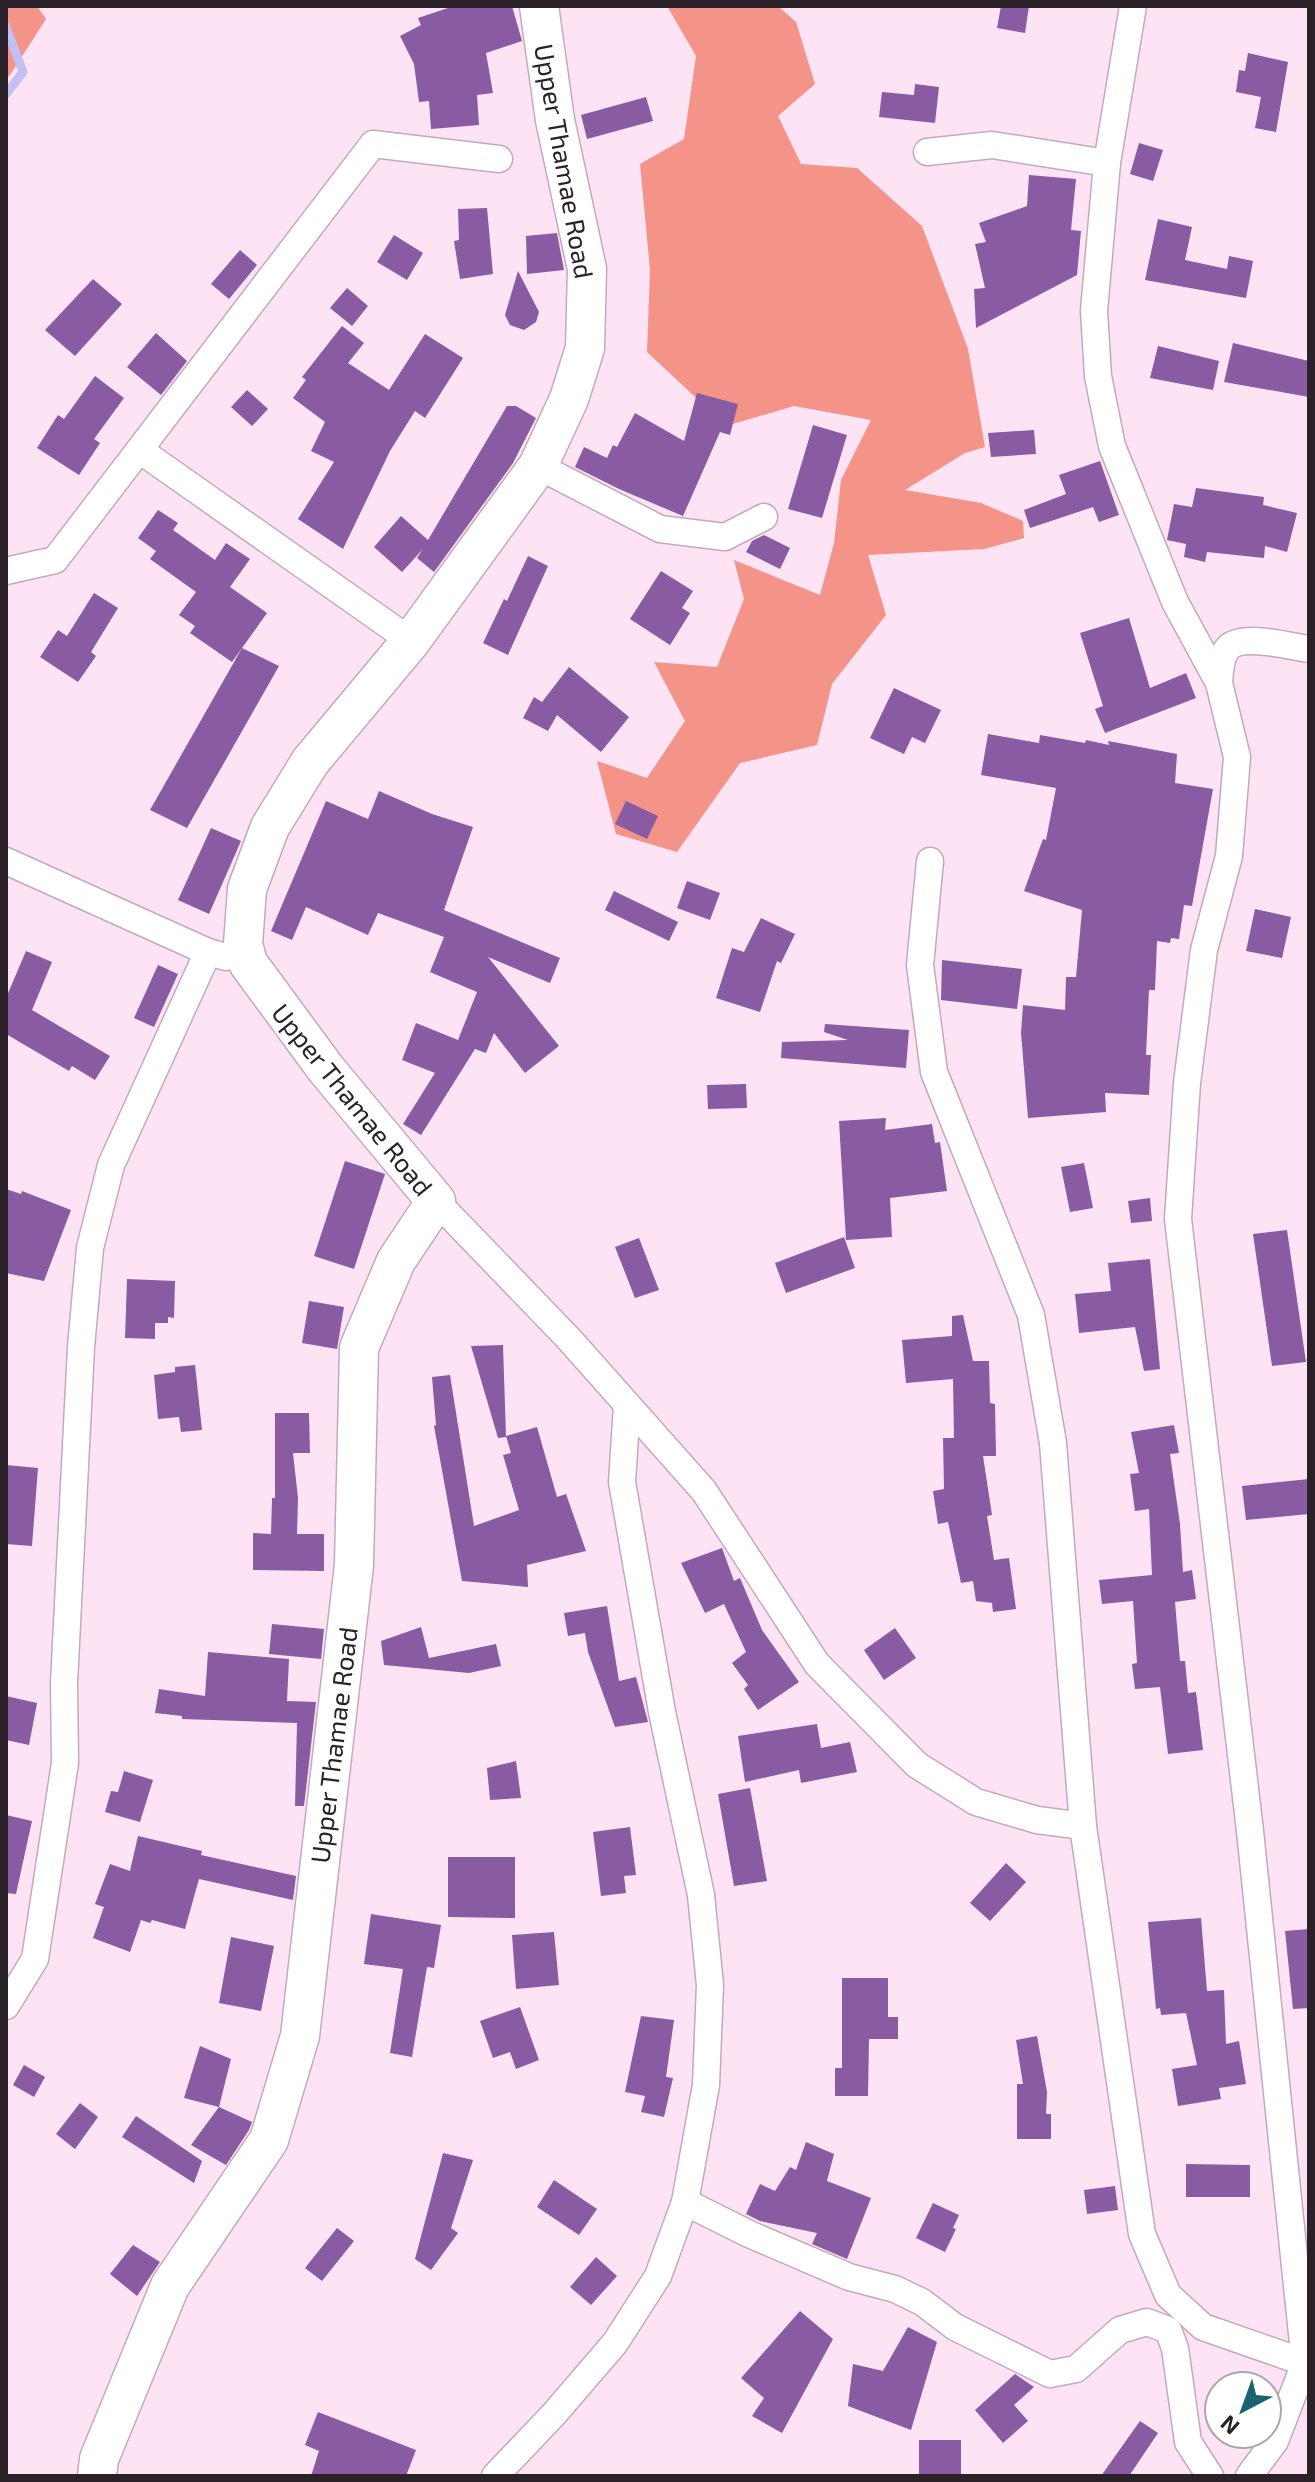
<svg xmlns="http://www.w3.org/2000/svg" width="1315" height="2482" viewBox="0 0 1315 2482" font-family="'Exo 2',sans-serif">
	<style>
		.forest { fill: #f49489 }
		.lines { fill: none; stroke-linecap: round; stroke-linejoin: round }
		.stream { stroke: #c2c0f3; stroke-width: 9 }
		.building { fill: #885ba2 }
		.street-casing { stroke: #c3aabb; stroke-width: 29 }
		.secondary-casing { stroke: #c3aabb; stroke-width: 41 }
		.street { stroke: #fff; stroke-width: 26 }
		.secondary { stroke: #fff; stroke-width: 38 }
		.labels { text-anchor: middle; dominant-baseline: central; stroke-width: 6; stroke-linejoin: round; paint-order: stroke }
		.street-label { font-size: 26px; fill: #2b2128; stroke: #fff }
	</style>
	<rect width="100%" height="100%" fill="#fee3f5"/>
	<g class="forest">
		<polygon points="6,6 37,6 46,19 10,75 6,78"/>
		<polygon points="667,6 778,6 796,22 815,84 778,116 801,164 857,168 922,226 968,349 985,447 965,453 905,490 981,503 1023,521 1024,538 984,549 868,555 886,615 832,684 817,745 740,763 677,852 616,834 597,761 647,778 685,721 654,662 717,667 744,599 734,560 820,595 834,543 841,480 871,420 794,406 726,426 647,352 650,270 640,164 684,139 696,56"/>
	</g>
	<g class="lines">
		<polyline class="stream" points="6,27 23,72 6,94"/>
	</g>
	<g class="building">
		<polygon points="454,6 512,6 522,41 486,53 493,93 477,95 479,125 431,129 429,101 419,102 414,64 400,36 421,25 418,18"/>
		<polygon points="1001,6 1029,6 1025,33 997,28"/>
		<polygon points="1248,53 1288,62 1276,132 1255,128 1261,97 1236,92 1239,70 1245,71"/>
		<polygon points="915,84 939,87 935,123 879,117 882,92 914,95"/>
		<polygon points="646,97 653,121 587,139 581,115"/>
		<polygon points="1139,143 1163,150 1153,181 1130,174"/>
		<polygon points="1029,175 1076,179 1071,230 1081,231 1077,275 976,328 974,289 985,288 975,244 986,242 979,223 1027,206"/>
		<polygon points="487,208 493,274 460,279 454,241 459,240 458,209"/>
		<polygon points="1158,219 1192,227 1185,260 1227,269 1229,256 1253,261 1246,298 1145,280"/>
		<polygon points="557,233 564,270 527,274 526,236"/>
		<polygon points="394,235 423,253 407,280 377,262"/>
		<polygon points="240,250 257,265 229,299 211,284"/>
		<polygon points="518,271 539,312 536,322 524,330 510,325 505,315"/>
		<polygon points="93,279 122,304 75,356 45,330"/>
		<polygon points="347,288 368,306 352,326 330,308"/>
		<polygon points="342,326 364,343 348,363 389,390 425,334 463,358 425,418 415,411 390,451 343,549 298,519 334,462 311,451 325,422 293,398 306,380 302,377"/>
		<polygon points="156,333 187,361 161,395 127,367"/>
		<polygon points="1233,343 1309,361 1309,397 1224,382"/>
		<polygon points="1158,346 1219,361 1213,390 1150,378"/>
		<polygon points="95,376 124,398 94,439 100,443 79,475 37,448 58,415 64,419"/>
		<polygon points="247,390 268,409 252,426 231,407"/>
		<polygon points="697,393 738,404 730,435 720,432 683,516 619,489 575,467 584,447 607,458 613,445 617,447 635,413 684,441"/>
		<polygon points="507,406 516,406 536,418 513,463 434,572 417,558 423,549 402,572 374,547 401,516 428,540"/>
		<polygon points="813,425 847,435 822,518 788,509"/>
		<polygon points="1034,430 1036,454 991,457 988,433"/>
		<polygon points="1100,461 1119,515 1099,522 1093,507 1030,528 1024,510 1066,494 1059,475"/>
		<polygon points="1196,488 1264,497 1263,505 1297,513 1287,552 1265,546 1264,558 1207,552 1205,562 1184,557 1186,544 1167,540 1174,504 1192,507"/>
		<polygon points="158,510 178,523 173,530 215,560 226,543 250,559 230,587 267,613 232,662 190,633 195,626 179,615 196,592 150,559 156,551 138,538"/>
		<polygon points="764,535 790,548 780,569 746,552 752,541"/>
		<polygon points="528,556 548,566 508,655 483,643 504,599 507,601"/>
		<polygon points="661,571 693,591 682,608 690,613 670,645 630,619"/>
		<polygon points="94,593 118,608 91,652 96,656 78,682 40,657 58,630 67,636"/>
		<polygon points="1129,618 1150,688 1186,673 1196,698 1105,733 1095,709 1103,706 1080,633"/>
		<polygon points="242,648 279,666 187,828 150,810"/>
		<polygon points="569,667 629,717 601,752 557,715 548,731 523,718 534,697 542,702"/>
		<polygon points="894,688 941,710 925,743 912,737 904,754 870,738"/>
		<polygon points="988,734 1039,743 1040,735 1085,743 1086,740 1109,745 1108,741 1177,754 1175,783 1213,789 1192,906 1184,905 1179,939 1171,938 1170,943 1157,941 1155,990 1149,990 1146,1055 1151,1055 1149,1095 1105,1093 1106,1112 1028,1118 1021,1033 1023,1005 1065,1010 1066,977 1076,977 1082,910 1024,891 1043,839 1046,840 1056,788 981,775"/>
		<polygon points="379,791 432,814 473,827 444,910 560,958 550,983 488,957 559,1046 525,1073 494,1033 486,1053 475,1049 421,1135 403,1124 435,1073 402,1060 416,1023 458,1040 477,992 430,972 444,937 378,913 368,935 306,907 292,940 271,931 326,801 368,819"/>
		<polygon points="626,801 658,816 647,839 615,824"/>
		<polygon points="211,828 241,841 209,914 178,900"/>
		<polygon points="687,881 720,893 710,920 677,908"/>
		<polygon points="614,891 678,922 669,941 605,910"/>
		<polygon points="1255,909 1291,917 1282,958 1246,951"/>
		<polygon points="761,918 795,934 781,963 777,961 760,1012 716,998 732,948 744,952"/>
		<polygon points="26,951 52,962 32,1010 110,1056 95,1080 72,1066 69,1071 6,1034 6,998"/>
		<polygon points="942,960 1022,969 1017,1009 941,1000"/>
		<polygon points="158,965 178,974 154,1027 134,1018"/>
		<polygon points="825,1024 909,1030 906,1068 781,1058 782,1042 848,1040 824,1032"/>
		<polygon points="746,1084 747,1108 708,1109 707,1085"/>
		<polygon points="886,1118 885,1130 932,1124 935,1143 940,1142 947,1191 890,1198 892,1237 846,1240 839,1121"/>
		<polygon points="345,1161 385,1174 354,1269 314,1256"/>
		<polygon points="1084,1163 1093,1208 1070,1212 1061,1167"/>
		<polygon points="6,1189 21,1194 22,1191 71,1210 44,1281 6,1273"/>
		<polygon points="1150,1198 1152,1221 1131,1223 1128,1201"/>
		<polygon points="1287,1230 1306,1362 1272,1366 1253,1234"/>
		<polygon points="844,1237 855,1268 786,1293 775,1263"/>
		<polygon points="639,1238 659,1290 635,1298 615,1247"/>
		<polygon points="1150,1259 1160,1369 1144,1371 1135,1327 1079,1333 1075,1294 1111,1291 1108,1263"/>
		<polygon points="127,1279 175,1281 174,1318 168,1317 168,1323 155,1323 155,1339 125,1338"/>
		<polygon points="309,1301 344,1307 337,1349 302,1343"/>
		<polygon points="963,1315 973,1361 989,1361 990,1403 995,1404 996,1456 983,1456 992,1515 987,1516 994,1560 1009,1558 1016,1609 993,1612 992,1603 976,1601 973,1581 961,1583 948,1522 938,1524 933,1491 944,1489 943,1438 954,1438 953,1379 906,1383 902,1340 952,1336 952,1316"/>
		<polygon points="503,1345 506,1437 498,1438 471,1346"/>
		<polygon points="195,1365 202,1430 181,1432 179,1417 158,1419 154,1375 175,1372 175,1367"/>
		<polygon points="450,1375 474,1526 519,1510 503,1455 511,1453 506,1436 537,1427 557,1497 566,1494 586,1551 527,1565 528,1587 462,1581 434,1426 436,1425 432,1377"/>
		<polygon points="275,1413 309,1413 310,1453 293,1453 298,1498 297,1534 324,1534 324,1571 253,1570 253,1533 271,1534 272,1498 275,1498"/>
		<polygon points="1174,1425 1179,1453 1170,1454 1180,1524 1183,1572 1192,1570 1196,1599 1175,1602 1180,1661 1185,1661 1188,1693 1196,1692 1203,1750 1168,1754 1160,1687 1135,1689 1132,1664 1137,1663 1133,1601 1102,1604 1099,1580 1152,1575 1149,1509 1135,1511 1130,1474 1139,1473 1131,1432"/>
		<polygon points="6,1465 38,1468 32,1546 6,1544"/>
		<polygon points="1309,1479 1309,1514 1246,1520 1242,1486"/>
		<polygon points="722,1548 734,1581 740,1578 762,1630 799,1682 758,1710 744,1689 748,1685 732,1663 746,1652 724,1604 705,1613 681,1563"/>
		<polygon points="607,1606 619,1681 636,1677 648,1722 615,1727 588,1652 585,1633 568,1636 564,1613"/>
		<polygon points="272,1624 324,1629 321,1659 269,1654"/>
		<polygon points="421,1627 429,1658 496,1644 501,1666 469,1673 384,1665 381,1641"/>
		<polygon points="895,1628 916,1658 884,1680 864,1650"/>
		<polygon points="208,1652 289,1659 287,1701 316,1702 304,1806 295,1806 297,1723 182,1719 182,1716 155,1713 159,1689 205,1696"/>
		<polygon points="6,1696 37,1703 29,1745 6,1740"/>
		<polygon points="817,1724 821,1748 850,1742 857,1772 801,1783 799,1770 745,1782 738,1736"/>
		<polygon points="516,1761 521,1798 490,1800 487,1768"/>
		<polygon points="124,1771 153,1780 140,1822 105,1812 111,1791 118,1792"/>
		<polygon points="750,1788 767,1881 734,1886 718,1794"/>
		<polygon points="6,1815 32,1821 16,1894 6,1893"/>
		<polygon points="630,1827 636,1875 624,1876 626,1893 601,1896 593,1832"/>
		<polygon points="138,1836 202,1851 201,1855 296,1876 293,1900 199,1879 185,1929 152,1920 150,1923 141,1920 130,1952 93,1938 104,1907 95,1904 110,1864 130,1871"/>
		<polygon points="448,1857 515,1857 515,1918 448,1917"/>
		<polygon points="1006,1863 1026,1882 990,1921 970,1903"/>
		<polygon points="371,1914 441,1925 434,1968 427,1967 412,2057 390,2053 403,1969 364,1964"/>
		<polygon points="1201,1918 1207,1991 1224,1990 1226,2044 1239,2041 1246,2084 1219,2088 1221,2099 1178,2106 1172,2069 1197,2065 1186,2013 1161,2015 1160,2008 1156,2009 1148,1922"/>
		<polygon points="1309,1929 1309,2008 1293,2009 1285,1931"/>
		<polygon points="554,1932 559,1985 516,1989 512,1935"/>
		<polygon points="231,1937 274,1946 261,2011 219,2003"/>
		<polygon points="842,1978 888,1978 888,2017 898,2017 898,2039 869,2039 868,2096 835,2096 835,2068 842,2068"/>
		<polygon points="520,2007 539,2060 516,2069 510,2052 493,2058 480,2021"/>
		<polygon points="641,2016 674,2020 666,2077 673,2078 664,2117 641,2112 645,2096 625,2092"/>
		<polygon points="1037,2036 1047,2092 1046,2114 1051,2114 1051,2139 1017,2139 1017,2084 1023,2084 1016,2040"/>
		<polygon points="200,2046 231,2059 219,2107 184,2098"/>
		<polygon points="24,2065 45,2077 34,2097 13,2085"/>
		<polygon points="80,2103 98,2117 75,2149 56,2134"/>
		<polygon points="219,2107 252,2122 249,2130 226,2165 191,2145"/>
		<polygon points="136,2116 202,2161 194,2183 122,2137"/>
		<polygon points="806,2142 834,2154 827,2181 871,2198 847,2259 812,2244 817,2233 760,2221 746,2214 760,2184 775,2191 790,2167 796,2170"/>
		<polygon points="443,2153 473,2160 451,2228 458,2233 431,2270 415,2259"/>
		<polygon points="1186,2164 1250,2165 1250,2197 1186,2197"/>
		<polygon points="554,2180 597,2209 579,2235 537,2207"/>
		<polygon points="1115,2186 1118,2210 1087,2214 1084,2190"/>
		<polygon points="933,2203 959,2215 953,2228 956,2229 945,2252 916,2238"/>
		<polygon points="337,2228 354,2241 322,2281 305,2268"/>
		<polygon points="133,2245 160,2262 137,2296 110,2274"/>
		<polygon points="596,2257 617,2276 591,2305 570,2287"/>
		<polygon points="800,2311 833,2339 782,2433 752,2416 764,2398 741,2378"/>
		<polygon points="908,2327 937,2342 911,2430 848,2406 853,2364 883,2371"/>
		<polygon points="1015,2374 1034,2387 1014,2405 1028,2421 1003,2443 975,2410"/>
		<polygon points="318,2412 416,2450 406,2476 311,2476 319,2451 305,2445"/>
		<polygon points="1140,2421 1158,2433 1129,2476 1101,2476"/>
		<rect x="919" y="2440" width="42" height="36"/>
	</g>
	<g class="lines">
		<g class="street-casing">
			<g id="street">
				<polyline points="1133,6 1107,163 1094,311 1098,376 1112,446 1175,602 1219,683 1237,757 1229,856 1204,950 1187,1083 1178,1219 1250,1831 1305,2363 1275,2441 1249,2476"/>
				<polyline points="927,152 992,145 1107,163"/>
				<polyline points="141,451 411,641"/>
				<polyline points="538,466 660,529 725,537 764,517"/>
				<polyline points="6,571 55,560 373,144 499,159"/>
				<path d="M1219,683C1220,672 1220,655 1229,647C1244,634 1289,646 1309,649"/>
				<polyline points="6,861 208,952 226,957"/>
				<polyline points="930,861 920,965 934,1072 1031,1315 1053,1443 1083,1826"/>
				<polyline points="436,1201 569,1339 704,1491 817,1664 917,1765 976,1802 1037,1820 1083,1826 1142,2234 1168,2295 1203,2327 1309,2364"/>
				<polyline points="6,2006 35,1959 65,1763 64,1683 81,1347 90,1248 111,1165 208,952"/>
				<polyline points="685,2202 749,2234 849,2277 895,2289 922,2302 955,2327 1050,2374 1076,2369 1120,2330 1147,2322 1168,2330 1175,2348 1188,2442 1210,2476"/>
				<polyline points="495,2476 554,2414 615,2343 658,2276 685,2202 706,2085 710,1985 701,1895 662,1712 622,1482 627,1405"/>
			</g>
		</g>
		<g class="secondary-casing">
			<polyline id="secondary" points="97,2476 99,2459 170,2286 269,2140 300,2036 354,1565 359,1348 396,1261 436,1201 326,1069 248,963 243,944 247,889 270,827 310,762 411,641 538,466 569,399 585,348 587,269 555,120 539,6"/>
		</g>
		<use href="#street" class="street"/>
		<use href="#secondary" class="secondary"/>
	</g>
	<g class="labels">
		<g class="street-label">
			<text transform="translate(565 161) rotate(80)">Upper Thamae Road</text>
			<text transform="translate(353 1099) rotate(51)">Upper Thamae Road</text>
			<text transform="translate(333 1745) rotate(-83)">Upper Thamae Road</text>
		</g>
	</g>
	<rect width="1315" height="2482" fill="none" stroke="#2b2128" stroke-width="16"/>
	<g transform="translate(1243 2410) rotate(221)"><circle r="38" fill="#ffffff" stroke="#aaa6a9" stroke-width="2"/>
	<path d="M0-6L14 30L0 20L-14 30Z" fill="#1a6470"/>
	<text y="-12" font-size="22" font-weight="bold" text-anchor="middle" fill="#2b2128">N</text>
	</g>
</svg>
